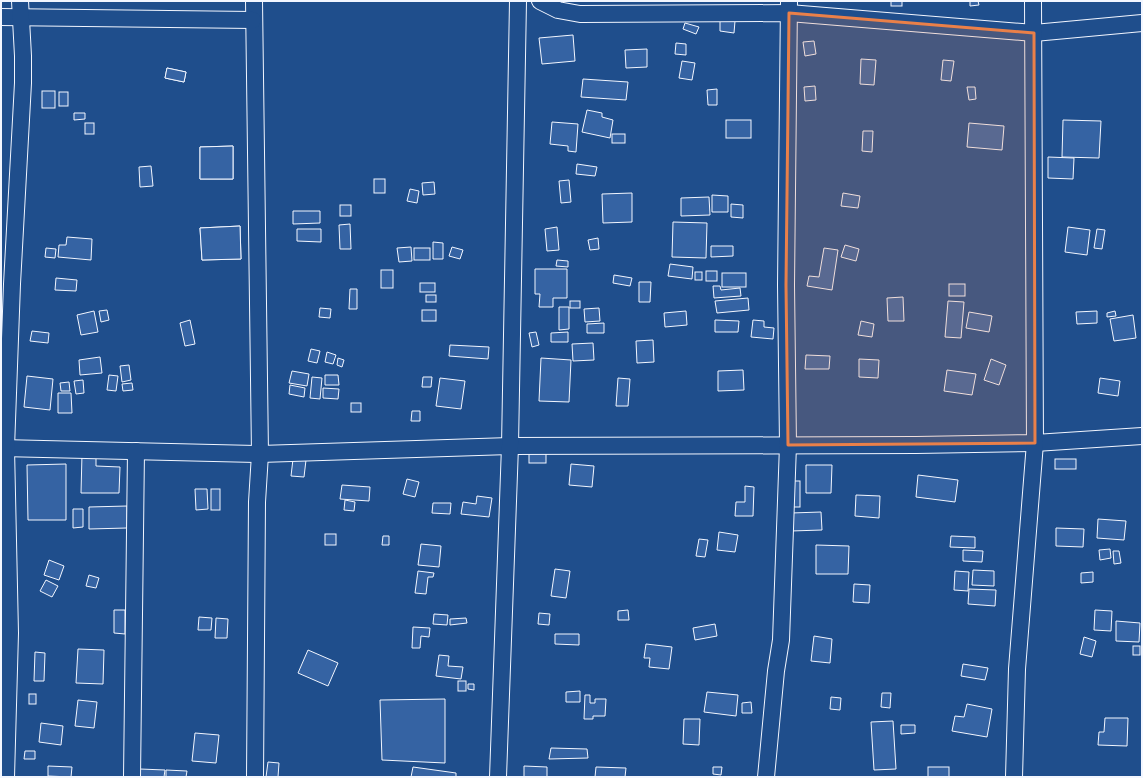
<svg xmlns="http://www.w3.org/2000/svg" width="1143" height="778" viewBox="0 0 1143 778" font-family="'Noto Sans',sans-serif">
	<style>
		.building { fill: #3563a3; stroke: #f2f6ff }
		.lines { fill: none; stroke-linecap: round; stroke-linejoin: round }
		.street-casing { stroke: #f2f6ff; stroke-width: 18 }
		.street { stroke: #1f4e8c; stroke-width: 16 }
		.marked { fill: #ea8049; fill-opacity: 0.2; stroke: #ea8049; stroke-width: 3; stroke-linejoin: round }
	</style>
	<rect width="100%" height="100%" fill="#1f4e8c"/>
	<g class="building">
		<rect x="891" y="1" width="11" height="5"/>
		<polygon points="970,1 978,1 979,5 970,6"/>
		<polygon points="720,20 735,21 734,33 720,31"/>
		<polygon points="685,23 699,27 696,34 683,29"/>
		<polygon points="573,35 575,61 542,64 539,38"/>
		<polygon points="814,41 816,54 805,56 803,42"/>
		<polygon points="676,43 686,44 686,55 675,54"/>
		<polygon points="647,49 647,67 626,68 625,50"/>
		<polygon points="861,59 876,60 874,85 860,84"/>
		<polygon points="943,60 954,61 951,81 941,80"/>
		<polygon points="682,61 695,63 692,80 679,78"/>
		<polygon points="167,68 186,72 184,82 165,78"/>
		<polygon points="167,68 186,72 184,82 165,78"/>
		<polygon points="583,79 628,82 626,100 581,97"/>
		<polygon points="815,86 816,100 805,101 804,87"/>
		<polygon points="967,87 975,87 976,99 969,100"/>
		<polygon points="717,89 717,105 708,105 707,90"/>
		<rect x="42" y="91" width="13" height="17"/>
		<rect x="59" y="92" width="9" height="14"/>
		<polygon points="587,110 602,113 602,117 613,120 610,138 582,132"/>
		<polygon points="74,113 85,113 85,119 74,120"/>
		<rect x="726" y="120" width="25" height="18"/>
		<polygon points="1063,120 1101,121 1099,158 1062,157"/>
		<polygon points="552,122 578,124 576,152 568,151 568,146 550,144"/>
		<rect x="85" y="123" width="9" height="11"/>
		<polygon points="969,123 1004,126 1002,150 967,147"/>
		<polygon points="863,131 873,131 872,152 862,151"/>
		<rect x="612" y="134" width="13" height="9"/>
		<polygon points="233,146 233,179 200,179 200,147"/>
		<polygon points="233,146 233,179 200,179 200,147"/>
		<polygon points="1048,157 1074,158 1073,179 1048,178"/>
		<polygon points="577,164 597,167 595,176 576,174"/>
		<polygon points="151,166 153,186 140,187 139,167"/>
		<rect x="374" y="179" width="11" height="14"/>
		<polygon points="569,180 571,202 561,203 559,181"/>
		<polygon points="434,182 435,194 423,195 422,183"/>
		<polygon points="410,189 419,191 417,203 407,201"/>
		<polygon points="632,193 632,222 603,223 602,194"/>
		<polygon points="843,193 860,196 858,208 841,206"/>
		<polygon points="712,195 728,196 728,212 712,212"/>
		<polygon points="709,197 710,215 681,216 681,198"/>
		<polygon points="731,204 743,205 743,218 731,217"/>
		<rect x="340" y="205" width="11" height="11"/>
		<polygon points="293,211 320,211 320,223 293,224"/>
		<polygon points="673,222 707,223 706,258 672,257"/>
		<polygon points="350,224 351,249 340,249 339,225"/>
		<polygon points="240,226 241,259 202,260 200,228"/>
		<polygon points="240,226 241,259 202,260 200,228"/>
		<polygon points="557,227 559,250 547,251 545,229"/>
		<polygon points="1068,227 1090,230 1087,255 1065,252"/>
		<polygon points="297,229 321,229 321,242 297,241"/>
		<polygon points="1097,229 1105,230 1102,249 1094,248"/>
		<polygon points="67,237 92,239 91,260 58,257 59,245 66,245"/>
		<polygon points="598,238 599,249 590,250 588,240"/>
		<polygon points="433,242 443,243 443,259 433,259"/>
		<polygon points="845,245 859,249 856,261 841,257"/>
		<polygon points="711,246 733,246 733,256 711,257"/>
		<polygon points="411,247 412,261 399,262 397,248"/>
		<polygon points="452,247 463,250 460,259 449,256"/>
		<polygon points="46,248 56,249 55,258 45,257"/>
		<rect x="414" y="248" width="16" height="12"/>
		<polygon points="824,248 838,250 832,290 807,286 809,276 819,277"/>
		<polygon points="557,260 568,261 568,267 556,266"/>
		<polygon points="670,264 693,267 692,279 668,276"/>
		<polygon points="535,269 567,269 567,298 553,298 553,307 539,307 540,294 535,294"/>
		<rect x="381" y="270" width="12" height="18"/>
		<rect x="706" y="271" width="11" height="10"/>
		<rect x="695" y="272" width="7" height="8"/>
		<rect x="722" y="273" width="24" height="14"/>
		<polygon points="614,275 632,278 630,286 613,283"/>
		<polygon points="56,278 77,280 76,291 55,290"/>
		<polygon points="639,282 651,282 650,302 639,302"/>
		<rect x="420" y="283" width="15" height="9"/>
		<rect x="949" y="284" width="16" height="12"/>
		<polygon points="713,286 720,286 721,290 740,288 741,296 714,298"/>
		<polygon points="350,289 357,289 357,309 349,309"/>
		<rect x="426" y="295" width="10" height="7"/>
		<polygon points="903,297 904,321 888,321 887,298"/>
		<polygon points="748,298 749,310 717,313 715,301"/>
		<rect x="570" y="301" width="10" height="7"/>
		<polygon points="948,301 964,302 961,338 945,337"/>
		<polygon points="559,307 569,307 569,329 559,330"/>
		<polygon points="320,308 331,309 330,318 319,317"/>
		<polygon points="599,308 600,321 585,322 584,309"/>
		<polygon points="107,310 109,320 101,322 99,311"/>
		<rect x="422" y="310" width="14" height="11"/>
		<polygon points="94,311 98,332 81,335 77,315"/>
		<polygon points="686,311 687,325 665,327 664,313"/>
		<polygon points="1097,311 1097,323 1077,324 1076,312"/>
		<polygon points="1115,311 1116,316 1107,317 1107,313"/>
		<polygon points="969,312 992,316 989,332 966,328"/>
		<polygon points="1133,315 1136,338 1114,341 1110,319"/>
		<polygon points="190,320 195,344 185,346 180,323"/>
		<polygon points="715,320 739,321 738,332 715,332"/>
		<polygon points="753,320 764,321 764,327 774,328 773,339 751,337"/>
		<polygon points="861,321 874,324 872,337 858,335"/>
		<polygon points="604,323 604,333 587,333 587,324"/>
		<polygon points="32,331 49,333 48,343 30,341"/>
		<polygon points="536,332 539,345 532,347 529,333"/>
		<polygon points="568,332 568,342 551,342 551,333"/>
		<polygon points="653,340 654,362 637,363 636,341"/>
		<polygon points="593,343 594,360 573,361 572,344"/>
		<polygon points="450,345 489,347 488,359 449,356"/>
		<polygon points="311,349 320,351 317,363 308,361"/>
		<polygon points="327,352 336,355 333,364 325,362"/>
		<polygon points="806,355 830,356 829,369 805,369"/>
		<polygon points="100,357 102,373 80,375 79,360"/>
		<polygon points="338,358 344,360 342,367 337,365"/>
		<polygon points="541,358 571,360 569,402 539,401"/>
		<polygon points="859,359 879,360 878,378 859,377"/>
		<polygon points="991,359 1006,365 999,385 984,380"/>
		<polygon points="129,365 131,380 122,382 120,366"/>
		<polygon points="743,370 744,390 718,391 718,371"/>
		<polygon points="947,370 976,374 972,395 944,391"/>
		<polygon points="292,371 309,374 307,386 289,383"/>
		<polygon points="109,375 118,376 116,391 107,390"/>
		<polygon points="325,375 338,375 339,385 325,385"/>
		<polygon points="27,376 53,379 50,410 24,407"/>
		<polygon points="312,377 322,378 320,399 310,398"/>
		<polygon points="423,377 432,377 431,387 422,387"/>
		<polygon points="440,378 465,381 461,409 436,406"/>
		<polygon points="618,378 630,379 628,406 616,406"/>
		<polygon points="1100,378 1120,381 1118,396 1098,393"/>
		<polygon points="83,380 84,393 76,394 74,381"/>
		<polygon points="69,382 70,391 61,391 60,383"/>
		<polygon points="132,383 133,390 123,391 122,384"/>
		<polygon points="290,385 305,388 304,397 289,394"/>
		<polygon points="323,388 339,389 338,399 323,398"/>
		<polygon points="58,393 71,393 72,413 58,413"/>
		<rect x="351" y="403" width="10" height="9"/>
		<polygon points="412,411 420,411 420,421 411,421"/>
		<rect x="529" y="453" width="17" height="10"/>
		<polygon points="82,454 96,455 96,466 120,467 119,493 81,493"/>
		<polygon points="293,459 306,460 304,477 291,476"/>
		<rect x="1055" y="459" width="21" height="10"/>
		<polygon points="66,464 66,520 28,520 27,465"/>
		<polygon points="571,464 594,466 592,487 569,485"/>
		<polygon points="806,465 832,465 831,493 806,493"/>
		<polygon points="918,475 958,480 955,502 916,497"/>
		<polygon points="407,479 419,482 415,497 403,494"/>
		<rect x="791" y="481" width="9" height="26"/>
		<polygon points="342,485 370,487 369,501 340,499"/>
		<polygon points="745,486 754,487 753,516 735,516 736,502 745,502"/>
		<polygon points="195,489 207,489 208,509 196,510"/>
		<rect x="211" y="489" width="9" height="21"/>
		<polygon points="856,495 880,496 879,518 855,516"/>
		<polygon points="477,496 492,498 489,517 461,514 463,502 476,504"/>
		<polygon points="345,500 355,502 354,511 344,510"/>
		<polygon points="433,503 451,503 450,514 432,513"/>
		<polygon points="127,506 127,528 89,529 89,507"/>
		<polygon points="73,509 83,509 83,527 73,528"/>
		<polygon points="821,512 822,530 791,531 791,513"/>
		<polygon points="1098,519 1126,521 1124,540 1097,538"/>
		<polygon points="1056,528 1084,529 1083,547 1056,546"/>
		<polygon points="719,532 738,535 735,552 717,550"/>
		<rect x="325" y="534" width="11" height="11"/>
		<polygon points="383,536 389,536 389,545 382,545"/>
		<polygon points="951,536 975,537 975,548 950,547"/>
		<polygon points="699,539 708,540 705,557 696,556"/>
		<polygon points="421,544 441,546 439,567 418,565"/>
		<polygon points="816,545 849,546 848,574 816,574"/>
		<polygon points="1110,549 1111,558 1100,560 1099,550"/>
		<polygon points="963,550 983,551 982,562 963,561"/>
		<polygon points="1113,551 1119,551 1121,563 1114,564"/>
		<polygon points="49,560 64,566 59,580 44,575"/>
		<polygon points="555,569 570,571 566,598 551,596"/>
		<polygon points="973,570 994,571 994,586 972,585"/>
		<polygon points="418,571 434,573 433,577 428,577 426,594 415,593"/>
		<polygon points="955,571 969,572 968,591 954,590"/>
		<polygon points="1093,572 1093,582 1081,583 1081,573"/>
		<polygon points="89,575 99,578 96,588 86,586"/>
		<polygon points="46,580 58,586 52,597 40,591"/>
		<polygon points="854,584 870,585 869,603 853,602"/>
		<polygon points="969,589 996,590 995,606 968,604"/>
		<polygon points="114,610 125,610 125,634 114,633"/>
		<polygon points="628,610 629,620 618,620 618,611"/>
		<polygon points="1095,610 1112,611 1111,631 1094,630"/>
		<polygon points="539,613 550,614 549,625 538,624"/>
		<polygon points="434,614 448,615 447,625 433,624"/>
		<polygon points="199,617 212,618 211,630 198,630"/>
		<polygon points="216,618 228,619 227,638 215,638"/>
		<polygon points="466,618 467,623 450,625 450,619"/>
		<polygon points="1116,621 1140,623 1139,642 1116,641"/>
		<polygon points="715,624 717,636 695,640 693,628"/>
		<polygon points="413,627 430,628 429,637 421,636 420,648 412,648"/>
		<polygon points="555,634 579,634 579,645 555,644"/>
		<polygon points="814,636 832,639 830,663 811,661"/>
		<polygon points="1084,637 1096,641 1092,657 1080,654"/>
		<polygon points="646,644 672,647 669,669 649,667 650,658 644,658"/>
		<rect x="1133" y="646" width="7" height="9"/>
		<polygon points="78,649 104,650 103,684 76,683"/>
		<polygon points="308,650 338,663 328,686 298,673"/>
		<polygon points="35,652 45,653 44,681 34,681"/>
		<polygon points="439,655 449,656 448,666 463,667 461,679 436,676"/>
		<polygon points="963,664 988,668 985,680 961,676"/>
		<rect x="458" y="681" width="8" height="10"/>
		<polygon points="468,684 474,684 474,690 468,689"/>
		<polygon points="580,691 580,702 566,702 566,692"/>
		<polygon points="707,692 738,695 736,716 704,712"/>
		<polygon points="882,693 891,693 890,708 881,707"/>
		<rect x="29" y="694" width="7" height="10"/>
		<polygon points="585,695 590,695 590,703 595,703 595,699 606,699 605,716 593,716 593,719 584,719"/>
		<polygon points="831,697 841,698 840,710 830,709"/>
		<polygon points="445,699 445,763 382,760 380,700"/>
		<polygon points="78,700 97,702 94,728 75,726"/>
		<polygon points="751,702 752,713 742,713 742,703"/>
		<polygon points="967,704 992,709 987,737 952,731 955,716 964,717"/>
		<polygon points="1105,718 1128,718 1127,746 1098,745 1099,732 1104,732"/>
		<polygon points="684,719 700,719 699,745 683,744"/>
		<polygon points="893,721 896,769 874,770 871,722"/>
		<polygon points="41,723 63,726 61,745 39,742"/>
		<polygon points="901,725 915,725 915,733 901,734"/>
		<polygon points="195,733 219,735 216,763 192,761"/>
		<polygon points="551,748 587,749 588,758 549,759"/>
		<polygon points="25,751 35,751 35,759 24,759"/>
		<polygon points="268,762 279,763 278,777 266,777"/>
		<polygon points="48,766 72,767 71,777 48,776"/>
		<polygon points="524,766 547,767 547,777 524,777"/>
		<polygon points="413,767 456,773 456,777 411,777"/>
		<polygon points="596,767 626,768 625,777 595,777"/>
		<polygon points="713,767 722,767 721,775 713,774"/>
		<rect x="928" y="767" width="21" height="10"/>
		<polygon points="140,769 165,770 164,777 140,777"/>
		<polygon points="166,770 187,771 186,777 166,777"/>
	</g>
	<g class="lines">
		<g class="street-casing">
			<g id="street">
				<polyline points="254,1 260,454 257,502 255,777"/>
				<polyline points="540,1 558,10 580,14 789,13 1034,33 1142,23"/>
				<polyline points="1,17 253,20"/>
				<polyline points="1,448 260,454 510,446 916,445 1035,443 1142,436"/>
				<polyline points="6,777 10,633 6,448 12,284 23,83 23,56 20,1"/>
				<polyline points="132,777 136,451"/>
				<polyline points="498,777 510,446 518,1"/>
				<polyline points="766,777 776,671 781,640 788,445 786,285 789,1"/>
				<polyline points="1014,777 1017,669 1035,443 1033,1"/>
			</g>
		</g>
		<use href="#street" class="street"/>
	</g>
	<path class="marked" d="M789,13L1034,33L1035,443L788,445L786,285Z"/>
	<rect width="1143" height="778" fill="none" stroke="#f2f6ff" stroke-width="4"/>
</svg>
